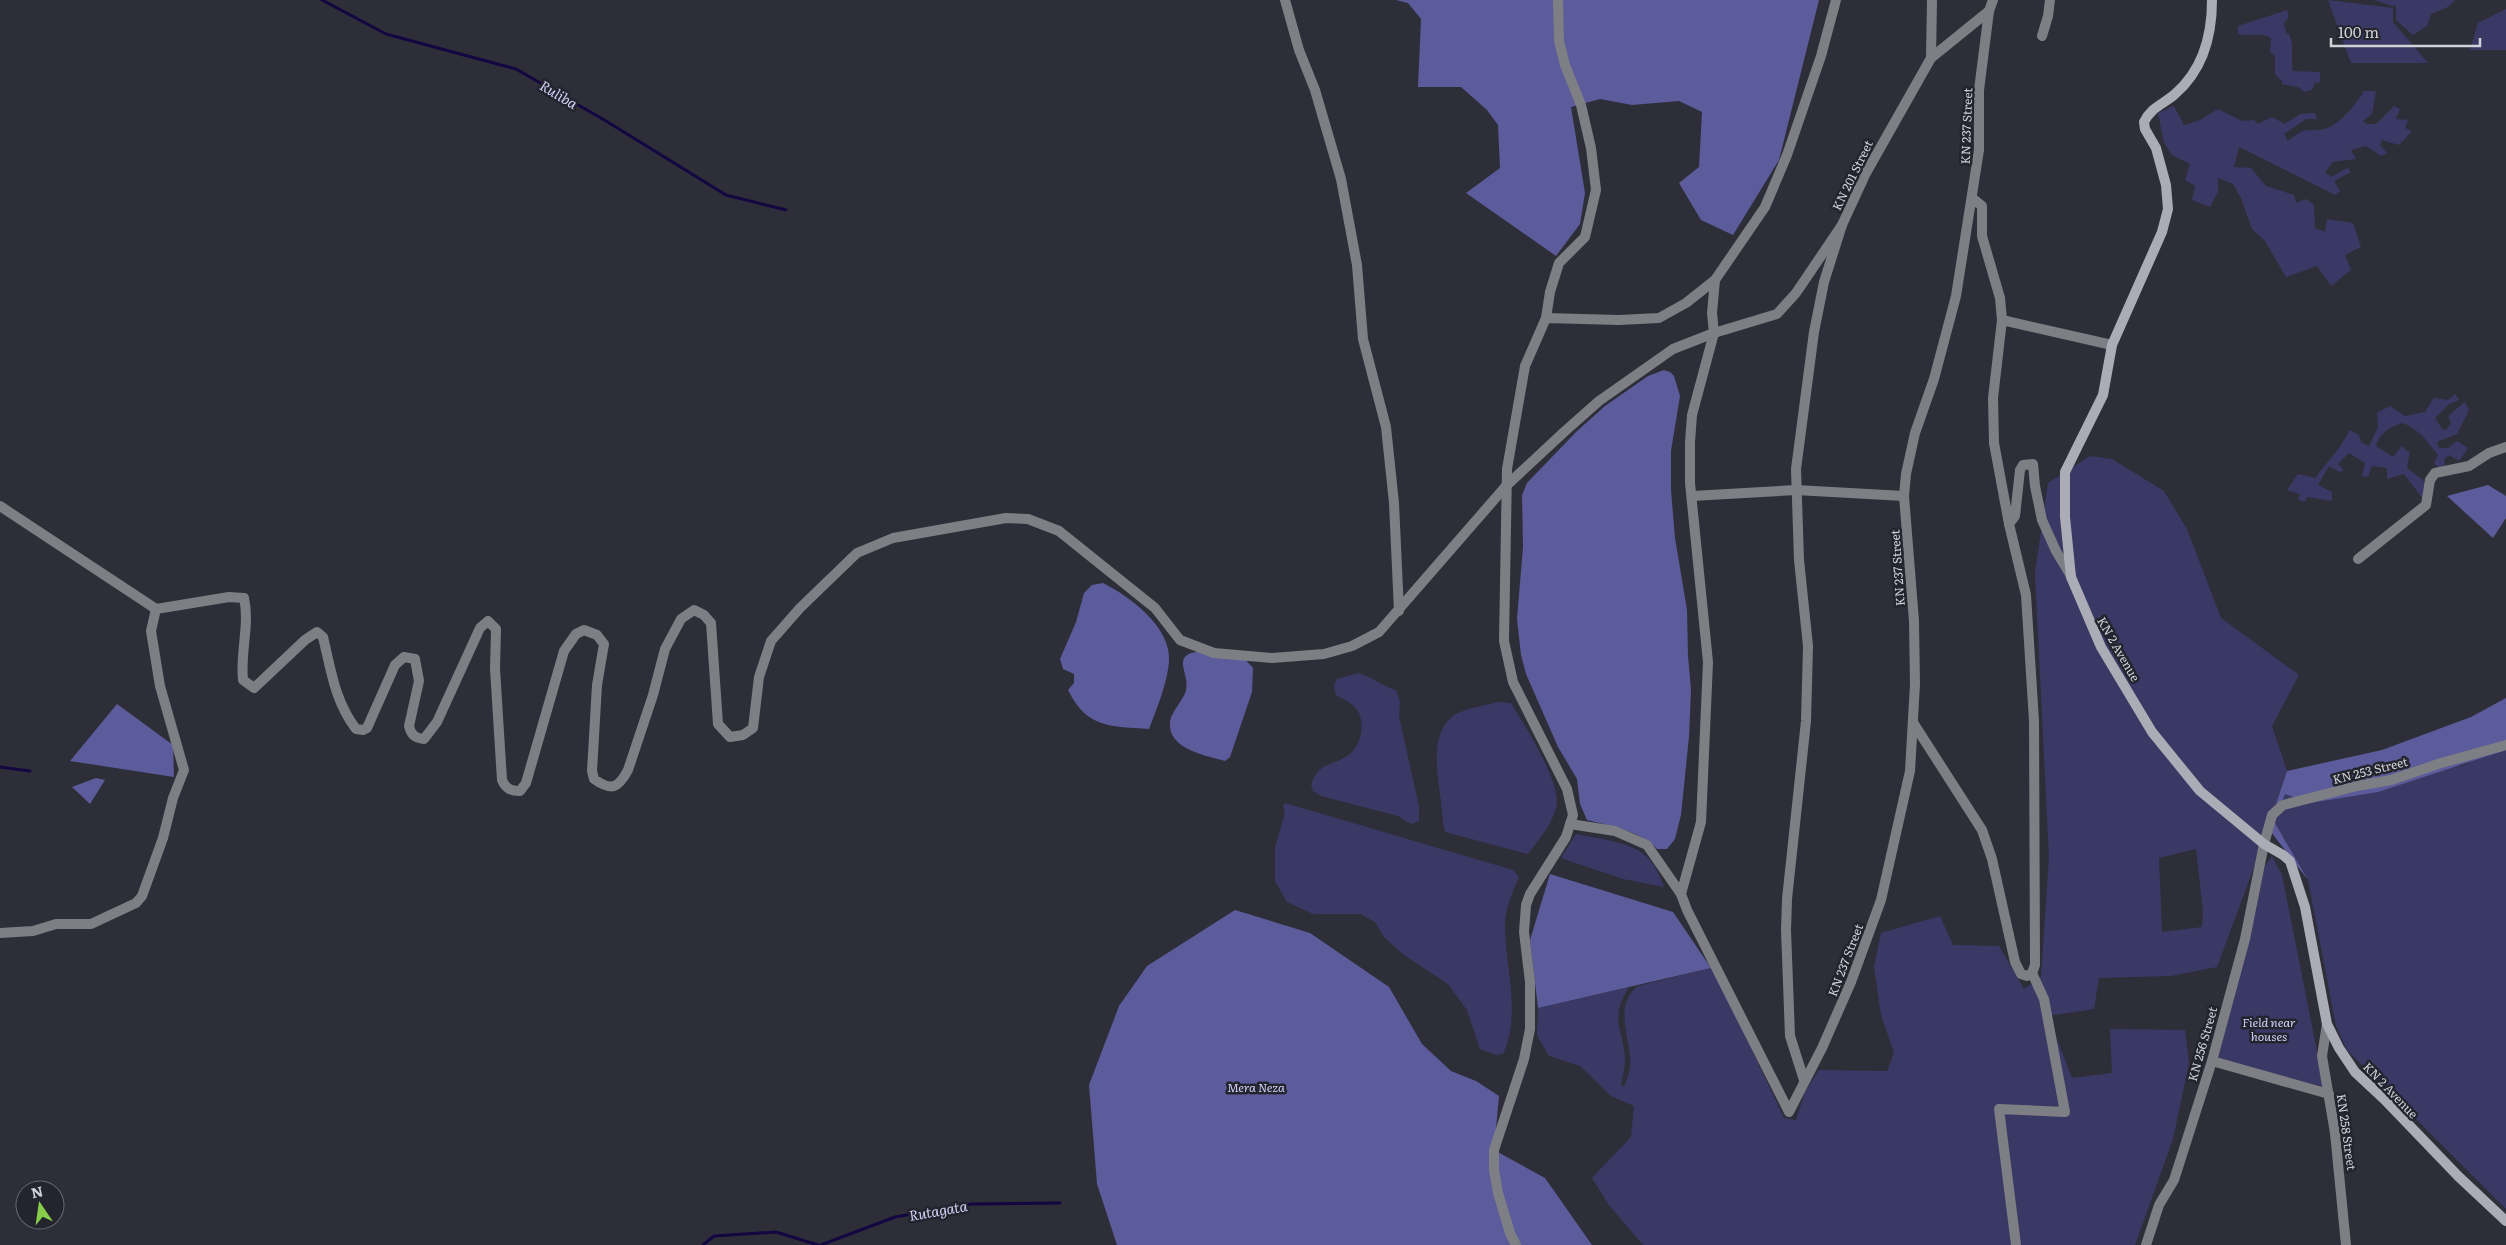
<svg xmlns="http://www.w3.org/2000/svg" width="2506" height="1245" viewBox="0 0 2506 1245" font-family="Literata,serif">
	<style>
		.green { fill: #3a3965; fill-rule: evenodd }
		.forest { fill: #5c5b9b }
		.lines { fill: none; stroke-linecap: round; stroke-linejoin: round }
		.stream { stroke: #140741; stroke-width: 3 }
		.minor { stroke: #7e7f84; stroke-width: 10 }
		.tertiary { stroke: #7e7f84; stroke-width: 10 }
		.secondary { stroke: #abacb5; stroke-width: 10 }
		.labels { text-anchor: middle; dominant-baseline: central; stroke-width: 5; stroke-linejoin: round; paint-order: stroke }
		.street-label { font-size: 12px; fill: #d1d1d8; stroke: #24242e }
		.park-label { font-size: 12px; font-style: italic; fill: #cfd0f7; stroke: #24242e }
		.water-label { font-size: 14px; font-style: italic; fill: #d2d3f9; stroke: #24242e }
	</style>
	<rect width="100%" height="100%" fill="#2e2e39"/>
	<g class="green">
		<polygon points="2328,0 2393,8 2393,22 2428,63 2351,63"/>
		<polygon points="2374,0 2455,0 2448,7 2431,14 2427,26 2413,35 2396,20 2396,5 2393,6"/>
		<polygon points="2506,9 2506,50 2470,50 2478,23"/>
		<path d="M2287,10L2289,17L2284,23L2286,33L2289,34C2295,46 2290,58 2293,71L2320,72V82L2315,83L2312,90L2304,92L2298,87L2282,84V81L2275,74V56L2270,52L2271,38C2260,32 2250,37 2238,34V26Z"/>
		<path d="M2364,91H2376L2372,114L2363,121L2367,124H2376L2394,106L2400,109L2396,119L2408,120L2405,128L2412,131L2399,145L2382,140L2380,145L2387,153L2381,156L2366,146L2351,150L2356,159L2333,162L2325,172L2331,177L2348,168L2351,172L2334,181L2340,191L2335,195L2239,147L2234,167L2251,168L2266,186L2294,195L2296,203L2306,199L2314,205L2315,228L2325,232L2327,219L2353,223L2361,247L2345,255L2351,270L2331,286L2317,266L2286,277L2265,241L2252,229L2241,198L2233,184L2218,178V192L2210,207L2192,200L2195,186L2185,180L2190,164L2172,155L2164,143L2158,113L2174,106L2184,125L2198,121L2218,109L2242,121L2254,120L2258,124L2272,117L2285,124L2300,114L2315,113L2317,119H2306L2284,134L2288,141C2308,125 2303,133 2324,129C2340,125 2356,104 2364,91Z"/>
		<path d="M2455,394L2459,400L2449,404L2435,418L2442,429L2446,430L2451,423L2448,416L2465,402L2469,410L2457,434L2437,442L2439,448H2448L2457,441L2468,448L2459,461L2449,455L2444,459L2445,465L2439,468L2434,463L2438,455C2427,442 2419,428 2402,423C2389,428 2380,432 2376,446L2393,457L2402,446L2408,452L2410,450L2407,468L2432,487L2423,499L2404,474L2387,479V468L2372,466L2368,477L2362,476L2365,463L2349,453L2338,464L2344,470L2340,472L2329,466L2318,485L2332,492V501L2307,497L2305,502L2298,500L2300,494L2287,490L2298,474L2315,478L2339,448L2350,430L2359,435L2361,442L2369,446L2378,427L2377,413L2390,406L2405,416L2425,412L2434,398L2448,400Z"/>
		<path d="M2090,456L2112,459L2164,491L2187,529L2221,618L2299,675L2272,726L2287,771L2267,832L2217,967L2171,976L2099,978L2094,1009L2048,1016L2072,1078L2112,1073L2110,1029L2185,1030L2189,1063L2173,1139L2135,1245H1643L1609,1205L1592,1178L1631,1137L1634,1106L1611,1096L1580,1066L1549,1056L1537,1035L1538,1008L1629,987C1608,1020 1624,1028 1625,1061C1625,1069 1622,1077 1621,1085L1624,1087C1626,1081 1629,1074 1630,1068C1633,1041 1611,1007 1638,986L1711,968L1723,989L1784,1118L1796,1120L1805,1092L1819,1070L1887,1071L1894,1053L1881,1015L1874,967L1881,933L1940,916L1953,945L1999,946L2024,989L2041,977L2049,857L2035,573L2048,483ZM2196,849L2203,912L2202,927L2162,932L2159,858Z"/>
		<path d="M1358,673C1372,677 1382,686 1396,690L1400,702L1399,716L1419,807V821L1411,824L1398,816L1321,796L1313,791L1311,784C1321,761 1330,767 1347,756C1360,748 1366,725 1358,711C1353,703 1343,699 1336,695L1334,685L1337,679Z"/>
		<path d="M1497,702L1511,703C1524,725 1563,784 1556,808C1551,826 1539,839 1528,854L1445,832C1442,819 1442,807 1440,794C1437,770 1430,730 1456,714C1467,708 1484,706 1497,702Z"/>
		<polygon points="2506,750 2506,1209 2347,1050 2336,1026 2308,880 2275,823 2285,794 2465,765 2478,758"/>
		<path d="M1285,803L1513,870L1519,877C1512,893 1504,911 1505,929C1506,969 1521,1016 1503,1054L1496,1055L1480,1049L1467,1010L1448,984L1404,955L1384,937L1375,922L1360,914H1313L1287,902L1275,881V847L1285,813L1283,806Z"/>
		<path d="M1576,834C1598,839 1630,841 1647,857C1656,865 1660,877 1664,887L1623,879L1561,858Z"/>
		<polygon points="2272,856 2282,875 2324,1087 2217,1060 2265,866"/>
	</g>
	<g class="forest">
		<polygon points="1396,0 1819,0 1779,160 1733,235 1701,220 1679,183 1699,167 1702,112 1679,101 1632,105 1600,99 1571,107 1585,193 1580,224 1556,256 1466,193 1500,168 1498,125 1487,110 1461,87 1418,87 1421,19 1408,3"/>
		<path d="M1664,370L1670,372L1674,376L1680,396L1671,451V490L1675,538L1687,610L1688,656L1691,690L1689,737L1681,815L1675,839L1667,849H1657C1641,831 1610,826 1587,820L1580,804L1577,779L1558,747L1526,674L1521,655L1517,619L1523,547L1522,495L1527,483L1576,432L1605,406L1648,376Z"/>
		<polygon points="2488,485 2506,496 2506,518 2493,538 2447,496"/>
		<path d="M1103,583C1129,596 1172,627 1169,662C1167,684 1157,708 1149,729C1111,726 1087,729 1068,690L1074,683V674L1063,669L1060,659L1076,622L1084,593L1092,585Z"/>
		<path d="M1205,651L1245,659L1253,668L1252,692L1230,757L1225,761C1207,756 1167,749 1170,722C1171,712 1182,702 1186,691C1191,672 1167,653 1205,651Z"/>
		<polygon points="2506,698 2506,750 2378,792 2310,803 2285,794 2275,823 2308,880 2268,828 2287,771 2382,750 2471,717"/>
		<polygon points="117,704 173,745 174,777 70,761"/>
		<polygon points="96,778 105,780 90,804 72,787"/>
		<polygon points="1550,874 1673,912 1711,968 1538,1008 1530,940"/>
		<polygon points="1235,910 1310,933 1389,987 1422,1044 1451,1071 1476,1081 1499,1096 1494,1150 1545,1178 1592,1245 1117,1245 1097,1184 1089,1085 1119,1006 1147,966"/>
	</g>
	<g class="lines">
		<g class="stream">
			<polyline points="322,0 386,34 516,69 606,121 726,195 786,210"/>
			<polyline points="0,767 30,771"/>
			<polyline points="703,1245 714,1236 776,1232 818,1245"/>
			<polyline points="821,1245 895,1217 972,1204 1060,1203"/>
		</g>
		<g class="minor">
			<polyline points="1285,0 1299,50 1315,90 1341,179 1357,265 1363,339 1386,427 1394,503 1399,611"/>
			<polyline points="2042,36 2048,16 2050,0"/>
			<polyline points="1931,58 1932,0"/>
			<polyline points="1715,280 1712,313 1714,333 1692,415 1690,442 1690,483 1708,662 1701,822 1681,894 1687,910 1789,1112 1822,1048 1851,982 1881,900 1910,771 1915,684 1914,621 1904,496 1906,474 1915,433 1934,379 1956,296 1979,150 1979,90 1989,11"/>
			<polyline points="1546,318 1550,292 1559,263 1585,237 1596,190 1591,148 1581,105 1565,65 1559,41 1558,0"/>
			<polyline points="2002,320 2112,345"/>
			<polyline points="1714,333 1777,314 1796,293 1842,225 1866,173 1931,58 1989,11 1993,0"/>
			<polyline points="1692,496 1796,490 1904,496"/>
			<polyline points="2009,524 2015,516 2020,470 2023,465 2033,464 2035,486 2042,520 2056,551 2071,576"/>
			<polyline points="2358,559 2426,505 2430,480 2435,473 2469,466 2489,453 2506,447"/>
			<polyline points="1914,724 1982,830 1992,859 2015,962 2021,974 2027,976 2032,973 2035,965 2034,721 2026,595 2009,524 1994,443 1993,398 2002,320 2000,298 1982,236 1982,206 1972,198"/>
			<polyline points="1570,824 1615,831 1647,845 1681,894"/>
			<polyline points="0,933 33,931 56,924 91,924 136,903 142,896 163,838 173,798 184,770 160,686 151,631 156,609"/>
			<polyline points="2327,1024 2322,1056 2335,1133 2346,1245"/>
			<polyline points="2212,1061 2329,1094"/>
			<polyline points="1804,1080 1790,1036 1786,930 1787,899 1806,721 1808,646 1799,560 1796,469 1814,332 1824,282 1842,225"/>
			<polyline points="1516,1245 1510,1233 1498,1193 1494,1170 1494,1150 1524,1059 1530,1029 1530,982 1524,932 1526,905 1530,894 1566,837 1573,815 1567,789 1513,682 1504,641 1507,469 1525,366 1546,318 1619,320 1659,318 1686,303 1715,280 1765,207 1787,155 1821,56 1836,0"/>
			<polyline points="2016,1245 1999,1109 2065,1112 2044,999 2032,973"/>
			<polyline points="2146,1245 2159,1205 2174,1180 2212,1061 2245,939 2264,844 2272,815 2283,805 2357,786 2391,780 2441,763 2506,745"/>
		</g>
		<path class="tertiary" d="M0,506L156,609L229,597L244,598C250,625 240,652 243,680L254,688L305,640L317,632L323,637C331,670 335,702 356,729L363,730L367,728L395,665L404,657L415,659L419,681L409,726C411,735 415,738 424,739L437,722L480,628L488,621L496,629L495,669L502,780C506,789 511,791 520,791L526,783L564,651L576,634L584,630L597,635L604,644L597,685L592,771L594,779C611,791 618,789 628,770L653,695L665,649L681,619L694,610L704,615L711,623L718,724L730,737L743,735L753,728L759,677L771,641L800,608L857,553L893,538L1006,518L1028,519L1059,531L1155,608L1180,640L1214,653L1272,658L1324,654L1352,646L1379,632L1506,486L1564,432L1599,401L1673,349L1714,333"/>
		<path class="secondary" d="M2212,0C2212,36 2203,70 2175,94C2164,104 2151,107 2144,122L2145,129L2156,148L2166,185L2168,209L2162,232L2112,345L2103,395L2065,472V517L2071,577L2101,647L2152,732L2200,791L2264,844L2283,855L2290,861L2305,907L2327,1024L2339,1048L2355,1072L2384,1099L2458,1176L2506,1221"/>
	</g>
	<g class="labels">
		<g class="street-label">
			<text transform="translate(1966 126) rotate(-88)">KN 237 Street</text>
			<text transform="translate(1852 175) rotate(-64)">KN 201 Street</text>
			<text transform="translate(1897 568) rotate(-94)">KN 237 Street</text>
			<text transform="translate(2119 649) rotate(60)">KN 2 Avenue</text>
			<text transform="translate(2370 770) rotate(-14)">KN 253 Street</text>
			<text transform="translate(1845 960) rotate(-69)">KN 237 Street</text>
			<text transform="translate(2202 1044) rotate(-74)">KN 256 Street</text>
			<text transform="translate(2391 1090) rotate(46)">KN 2 Avenue</text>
			<text transform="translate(2347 1132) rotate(82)">KN 258 Street</text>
		</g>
		<g class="park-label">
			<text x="2269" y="1022">Field near<tspan x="2269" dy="14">houses</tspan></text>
			<text x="1256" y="1087">Mera Neza</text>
		</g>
		<g class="water-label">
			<text transform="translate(559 94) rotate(31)">Ruliba</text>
			<text transform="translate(938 1210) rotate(-10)">Rutagata</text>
		</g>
	</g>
	<g transform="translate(40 1205) rotate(347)"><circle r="24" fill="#24242e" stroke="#696972"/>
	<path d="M0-4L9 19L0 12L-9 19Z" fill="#87cf4a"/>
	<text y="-8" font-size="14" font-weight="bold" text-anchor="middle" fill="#d1d1d8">N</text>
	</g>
	<path d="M2331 38v8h149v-8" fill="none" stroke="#d1d1d8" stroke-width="2.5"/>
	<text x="2338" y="38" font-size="15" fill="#d1d1d8" stroke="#24242e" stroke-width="4" paint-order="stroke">100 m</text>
</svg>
